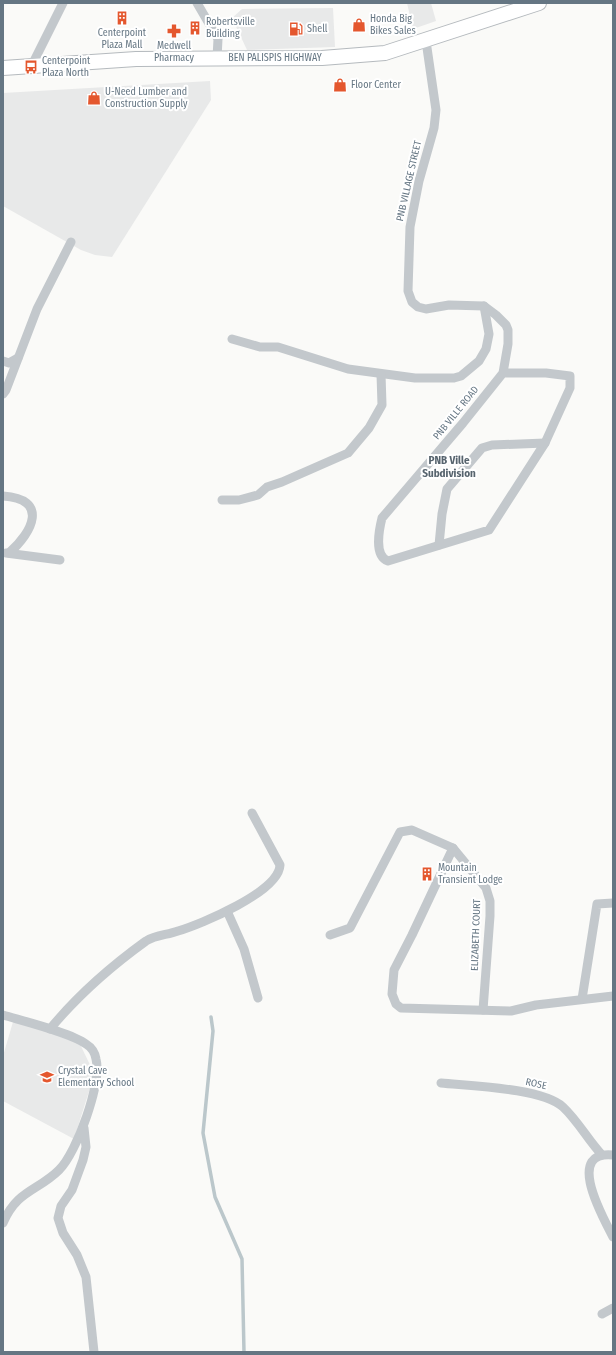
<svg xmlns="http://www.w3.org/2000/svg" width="616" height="1355" viewBox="0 0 616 1355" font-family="'Fira Sans Condensed',sans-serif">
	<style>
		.built { fill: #e8e9e9 }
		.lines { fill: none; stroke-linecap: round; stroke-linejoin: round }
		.stream { stroke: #bbc7cb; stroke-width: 3.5 }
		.primary-casing { stroke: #b5babe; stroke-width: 16 }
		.minor { stroke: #c3c8cc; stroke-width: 9 }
		.primary { stroke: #fff; stroke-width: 14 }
		.labels { text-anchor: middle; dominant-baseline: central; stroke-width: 4; stroke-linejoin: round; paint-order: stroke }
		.poi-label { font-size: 10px; fill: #657683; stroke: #fff; text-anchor: start }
		.street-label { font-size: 10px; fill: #657683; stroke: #fff }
		.neighbourhood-label { font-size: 11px; font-weight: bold; fill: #57646e; stroke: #fff }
	</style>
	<rect width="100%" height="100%" fill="#fafaf8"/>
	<g class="built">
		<polygon points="407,3 431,3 436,21 413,29"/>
		<polygon points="333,8 335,47 247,50 232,18 242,9"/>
		<polygon points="210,81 211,100 112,257 95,255 81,250 3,206 3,93"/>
		<polygon points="15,1015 78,1040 92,1069 91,1085 74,1139 3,1101 3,1056"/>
	</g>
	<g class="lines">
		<polyline class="stream" points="211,1017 213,1031 203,1133 215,1197 242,1259 244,1352"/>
		<g class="primary-casing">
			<polyline id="primary" points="3,68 136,59 322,58 385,53 539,3"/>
		</g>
		<g class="minor">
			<polyline points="197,3 218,39 217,58"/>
			<path d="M426,41L436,110L434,128L419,181L410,227L408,291L412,302L418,307L426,309L449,305L484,306L496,315L506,325L508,330V344L503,373L463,423L382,518C379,530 374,556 388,561L489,530L545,443L570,388V376L546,373H503"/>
			<polyline points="31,67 63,3"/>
			<polyline points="232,339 260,347 278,347 348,369 415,378 454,378 461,376 479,361 486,349 489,334 484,306"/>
			<polyline points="3,361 9,363 18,358"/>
			<polyline points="3,394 6,390 37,309 71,242"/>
			<path d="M3,496C49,499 33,532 9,553"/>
			<polyline points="222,500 239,500 258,495 267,487 282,482 348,453 369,428 382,405 381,374"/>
			<polyline points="439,545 442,514 447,489 482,448 492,445 545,443"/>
			<polyline points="6,553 60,560"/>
			<polyline points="453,848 412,935 394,970 392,994 396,1004 401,1008 511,1011 536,1005 613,996"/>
			<polyline points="227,911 244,949 258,998"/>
			<polyline points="330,935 350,928 400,832 412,830 453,848 486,888 490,901 490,916 483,1010"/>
			<polyline points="582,999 597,904 613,903"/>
			<path d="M3,1015C23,1021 72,1033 86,1044C91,1047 95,1053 96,1059C102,1083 77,1152 59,1170C38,1191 17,1190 3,1223"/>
			<path d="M50,1029C78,995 110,967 146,941C156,935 167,935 178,931C201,924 279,892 280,865L252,813"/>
			<path d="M441,1083C471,1086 542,1088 563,1107C578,1121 588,1140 602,1155"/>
			<polyline points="84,1128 86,1147 83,1160 72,1190 61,1206 58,1218 63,1233 77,1255 86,1277 94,1352"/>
			<path d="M613,1155C564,1150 604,1219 613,1237"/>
			<polyline points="602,1314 613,1308"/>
		</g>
		<use href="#primary" class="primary"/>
	</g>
	<defs>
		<g id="building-bare" transform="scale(1.08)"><path d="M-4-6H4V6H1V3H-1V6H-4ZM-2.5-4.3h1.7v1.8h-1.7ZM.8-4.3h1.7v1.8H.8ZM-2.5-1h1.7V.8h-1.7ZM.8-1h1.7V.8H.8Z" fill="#e4572e" stroke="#fff" stroke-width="2.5" paint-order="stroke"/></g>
		<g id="shop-bare" transform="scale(1.08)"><path d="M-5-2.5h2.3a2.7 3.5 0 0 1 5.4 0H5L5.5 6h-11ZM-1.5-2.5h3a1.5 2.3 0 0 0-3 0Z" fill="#e4572e" stroke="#fff" stroke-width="2.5" paint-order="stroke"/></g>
		<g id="fuel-bare" transform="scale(1.08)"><path d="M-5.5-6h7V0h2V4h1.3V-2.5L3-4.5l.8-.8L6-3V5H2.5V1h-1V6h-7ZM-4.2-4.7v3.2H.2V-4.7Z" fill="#e4572e" stroke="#fff" stroke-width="2.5" paint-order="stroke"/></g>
		<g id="pharmacy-bare" transform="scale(1.08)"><path d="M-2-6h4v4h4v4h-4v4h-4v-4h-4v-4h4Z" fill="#e4572e" stroke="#fff" stroke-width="2.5" paint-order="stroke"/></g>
		<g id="bus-bare" transform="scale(1.08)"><path d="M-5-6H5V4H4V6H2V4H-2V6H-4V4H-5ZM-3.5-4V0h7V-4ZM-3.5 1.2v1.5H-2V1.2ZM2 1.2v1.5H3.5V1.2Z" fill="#e4572e" stroke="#fff" stroke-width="2.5" paint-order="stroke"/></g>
		<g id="school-bare" transform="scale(1.08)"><path d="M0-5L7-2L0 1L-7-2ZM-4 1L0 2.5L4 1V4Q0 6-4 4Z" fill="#e4572e" stroke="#fff" stroke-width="2.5" paint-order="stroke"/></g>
	</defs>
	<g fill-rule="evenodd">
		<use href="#building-bare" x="122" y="18"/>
		<use href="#shop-bare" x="359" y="25"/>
		<use href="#building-bare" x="195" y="28"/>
		<use href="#fuel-bare" x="296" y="29"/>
		<use href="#pharmacy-bare" x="174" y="31"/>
		<use href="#bus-bare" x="31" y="67"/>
		<use href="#shop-bare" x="340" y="85"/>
		<use href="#shop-bare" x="94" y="98"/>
		<use href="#building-bare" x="427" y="874"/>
		<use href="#school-bare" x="47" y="1077"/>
	</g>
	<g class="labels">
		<g class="poi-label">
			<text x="370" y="19">Honda Big<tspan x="370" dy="12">Bikes Sales</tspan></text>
			<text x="206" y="22">Robertsville<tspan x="206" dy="12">Building</tspan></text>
			<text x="307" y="29">Shell</text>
			<text x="122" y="33" text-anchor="middle">Centerpoint<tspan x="122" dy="12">Plaza Mall</tspan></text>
			<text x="174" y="46" text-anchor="middle">Medwell<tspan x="174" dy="12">Pharmacy</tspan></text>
			<text x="42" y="61">Centerpoint<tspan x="42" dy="12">Plaza North</tspan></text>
			<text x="351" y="85">Floor Center</text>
			<text x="105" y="92">U-Need Lumber and<tspan x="105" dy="12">Construction Supply</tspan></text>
			<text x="438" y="868">Mountain<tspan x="438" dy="12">Transient Lodge</tspan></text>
			<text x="58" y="1071">Crystal Cave<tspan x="58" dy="12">Elementary School</tspan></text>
		</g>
		<g class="street-label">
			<text x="275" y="58">BEN PALISPIS HIGHWAY</text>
			<text transform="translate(409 181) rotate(-77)">PNB VILLAGE STREET</text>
			<text transform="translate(456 413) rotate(-51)">PNB VILLE ROAD</text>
			<text transform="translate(476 935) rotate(-88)">ELIZABETH COURT</text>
			<text transform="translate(536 1084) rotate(12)">ROSE</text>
		</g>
		<g class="neighbourhood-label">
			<text x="449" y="460">PNB Ville<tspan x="449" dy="13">Subdivision</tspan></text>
		</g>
	</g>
	<rect width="616" height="1355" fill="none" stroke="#657683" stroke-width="8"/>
</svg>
